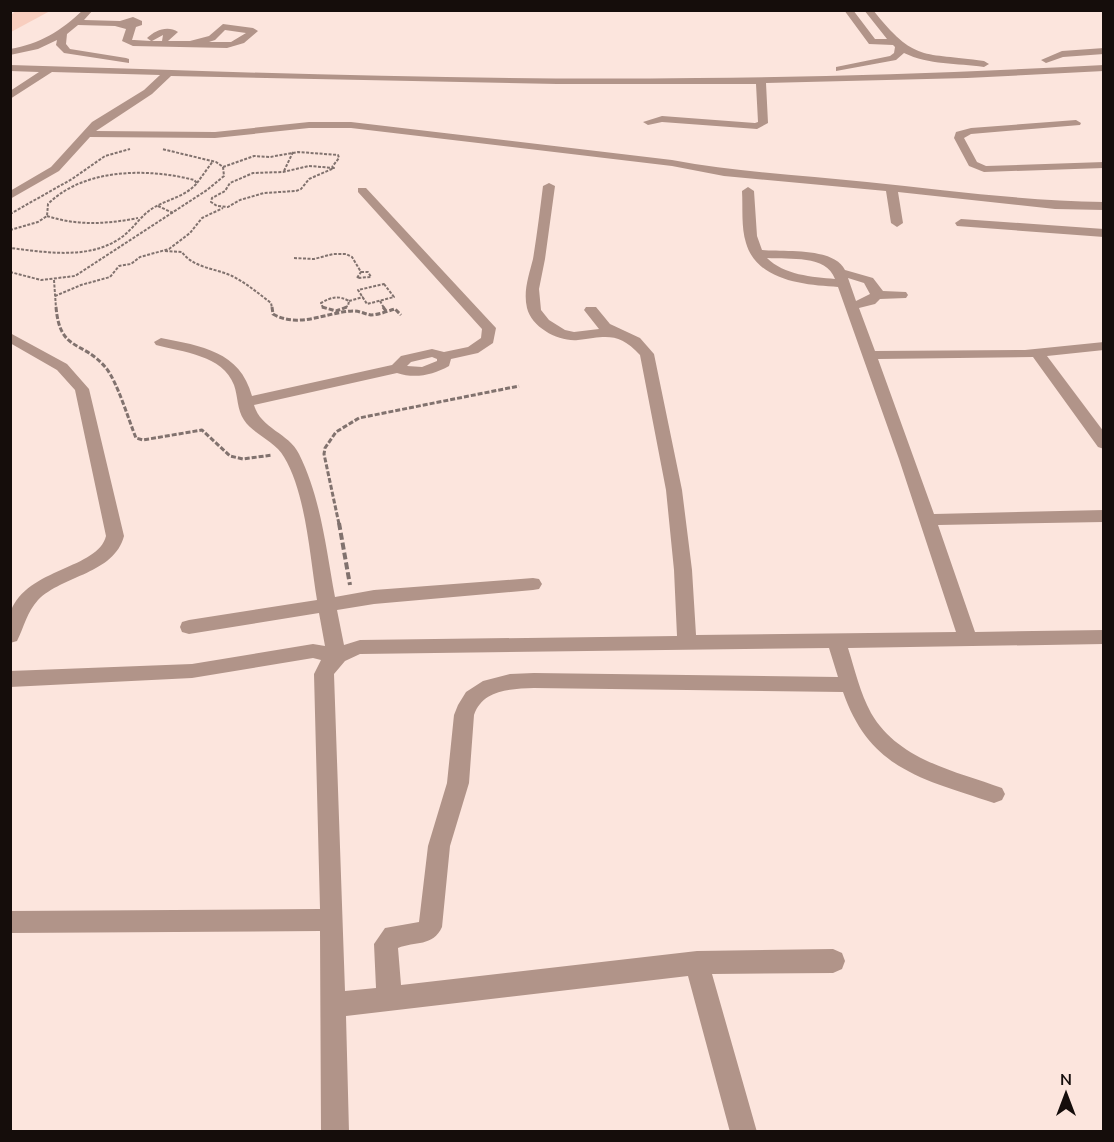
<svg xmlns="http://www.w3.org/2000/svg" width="1114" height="1142" viewBox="0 0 1114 1142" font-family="'Nunito Sans',sans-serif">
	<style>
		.green { fill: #f8cebf }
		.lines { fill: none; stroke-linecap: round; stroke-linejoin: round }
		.path-far2 { stroke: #81726e; stroke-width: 2; stroke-dasharray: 3 1.5; stroke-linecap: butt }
		.path-far1 { stroke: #81726e; stroke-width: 3; stroke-dasharray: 5 2; stroke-linecap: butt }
		.path { stroke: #81726e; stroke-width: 4; stroke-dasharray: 7 3; stroke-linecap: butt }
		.minor { fill: #b19489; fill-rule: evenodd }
	</style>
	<rect width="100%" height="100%" fill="#fce5dd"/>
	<polygon class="green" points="17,10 50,10 50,11 11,32 11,15"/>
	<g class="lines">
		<g class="path-far2">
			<polygon points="309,166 334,168 309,179 301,189 296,191 264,193 240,200 228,207 217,206 211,202 212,198 225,191 230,183 253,173 283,172"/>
			<polyline points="223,167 254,156 270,157 298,152 338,155 339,158 332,167"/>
			<polyline points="284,171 293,152"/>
			<polyline points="197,183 213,161"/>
			<polyline points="158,206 173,213"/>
			<polyline points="10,214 72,179 105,156 130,149"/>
			<path d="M47,216C78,226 107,224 138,218"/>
			<path d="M10,230L38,222L47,216L48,204C84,168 148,168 194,180L197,183C185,197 168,199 153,208C140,216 132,231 119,239C87,260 45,252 10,248"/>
			<path d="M165,251L182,252C193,268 215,268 232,276C246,283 258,293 271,303L272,308"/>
			<polyline points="294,258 314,259 333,254 346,254 352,257 361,272"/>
			<polyline points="10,272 41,280 75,276 207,190 224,176 223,167 216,162 162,149"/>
			<polygon points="361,272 368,272 371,277 357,278"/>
			<polyline points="54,280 56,308"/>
			<polygon points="384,284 394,297 367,304 358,290"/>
			<polyline points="55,296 81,285 110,277 119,266 131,264 140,257 169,249 190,233 202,218 223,208"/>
			<polyline points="349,301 363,297"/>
			<polyline points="380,301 384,308"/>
			<path d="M323,308L321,303C332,297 338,295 349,301L348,306L343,308"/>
		</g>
		<g class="path-far1">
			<path d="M56,307C60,353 82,339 106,368C117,381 129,421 136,438L143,440L202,430L230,456L243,459L272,455"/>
			<path d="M272,307L273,314C299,329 326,312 353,311C360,311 365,314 371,315C378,315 388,311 395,309L401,315"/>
			<polyline points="322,307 336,311 347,307"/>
			<polyline points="383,307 386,311"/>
			<polyline points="339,524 324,454 325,448 336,432 359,418 519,386"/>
		</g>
		<polyline class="path" points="339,523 350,585"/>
		<g class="minor">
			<path d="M83,10H93L84,20L120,21L133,17L142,21V25L136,27L132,40H134L151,41L147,38C155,30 168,25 178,32L168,41H190L209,36L223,24L253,28L258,31L244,43L227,48L133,46L122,41L126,29L115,26L78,25L67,34L66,44L70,49L126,58L129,59V63L64,53L56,45L57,40L38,49L10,55V49C40,44 61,31 83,10ZM225,30L246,33L231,42H209L215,40ZM163,35L162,41H152Z"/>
			<path d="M844,10H853L875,39H887L864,10H873C915,63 923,52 984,61L989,64L984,67C957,63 929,65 904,53L896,60L836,71V67L890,56L894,53L895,47L893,45L869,44Z"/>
			<polygon points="1104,48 1104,54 1063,57 1046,63 1041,60 1062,51"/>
			<path d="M10,65C239,72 468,81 697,78C833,77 968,72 1104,65V71L967,78L766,83L768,123L757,129L662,122L648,125L643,122L662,116L755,123L758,122L756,84H557L171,76L152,94L96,131L215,132L309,122H351L672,160C736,172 802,175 867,182C946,190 1024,201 1104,202V210L1055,209L898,192L903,223L897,227L891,223L886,191L724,176L672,166L351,128H309L215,138L90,137L59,171L10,199V191L51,167L92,122L144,90L160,75L52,72L10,99V91L39,72L10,71Z"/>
			<polygon points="1076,120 1081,123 1080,125 971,134 964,138 977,162 986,166 1104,162 1104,168 984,172 969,166 954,138 956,132 971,128"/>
			<path d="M549,183L555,186L545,259L539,289L541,310L549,320L565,330L574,332L599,329L584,310L586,307H596L610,324L640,338L654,354L682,490L692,570L696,635L956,632L899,459L838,287C804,285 757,281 746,243C741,227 743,208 742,191L748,187L754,191L757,236L762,250C784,252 834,247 845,270L873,278L883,291L906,292L908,295L906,298L880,299L875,304L859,308L875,351L1025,350L1104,342V350L1047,356L1104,432V449L1098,447L1033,357L878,359L934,514L1104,510V522L938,525L975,632L1104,630V644L848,648C855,670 860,693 871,713C898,760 955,771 1002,788L1005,794L1002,800L994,803C923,779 870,770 843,692L534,688C511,689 483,689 474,715L469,783L450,846L442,927C433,947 415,941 398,948L401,985L697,951L833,949L842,953L845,961L842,969L833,973L712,974L757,1132H730L688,976L346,1016L349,1132H321L320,931L10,933V911L320,909L314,674L321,660L313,658L192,678L10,687V671L192,664L313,644L325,646L319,613L189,634L182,632L180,627L182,622L189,620L317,600C310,558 306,493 284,457C275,441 254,435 244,420C237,410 238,396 234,385C223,355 182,352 156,345L154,342L161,338C201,346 240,351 252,396L392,365L401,356L432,349L444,352L468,347L481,338L482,329L358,192V188H366L496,328L493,343L478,353L451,359L449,366C433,375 415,379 397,373L254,405C261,429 289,433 299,454C321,498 326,549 335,597L374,590L533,578L539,579L542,584L539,589L533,590L374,604L337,610L344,645L360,640L677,636L674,570L666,490L640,355C619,332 607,336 578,340C559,342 532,328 527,308C523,291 529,275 533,259C537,235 540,210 543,186ZM767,258C790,260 826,254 835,279C812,277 784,275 767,258ZM848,278L864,283L870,294L856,301ZM432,357L437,359V361L422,367L407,366L411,362ZM829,648L838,677L534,673L510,674L483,681L466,692L458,705L454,715L447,783L428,846L419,922L385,928L374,944L376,988L345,991L334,674L345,661L360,654Z"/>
			<polygon points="961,219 1104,229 1104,237 957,226 955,223"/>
			<path d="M10,333L67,364L89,389L124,536C114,574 63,575 38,600C27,612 24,627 17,641L10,643C10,633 8,620 11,611C27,568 98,569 106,536L75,390L57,370L10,343Z"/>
		</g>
	</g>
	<rect width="1114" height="1142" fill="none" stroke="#150d0b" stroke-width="24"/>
	<g transform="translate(1066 1094)" stroke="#fce5dd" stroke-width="4.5" paint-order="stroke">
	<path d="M0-4.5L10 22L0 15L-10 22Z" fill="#150d0b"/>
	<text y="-9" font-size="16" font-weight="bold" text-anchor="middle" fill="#150d0b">N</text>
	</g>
</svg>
